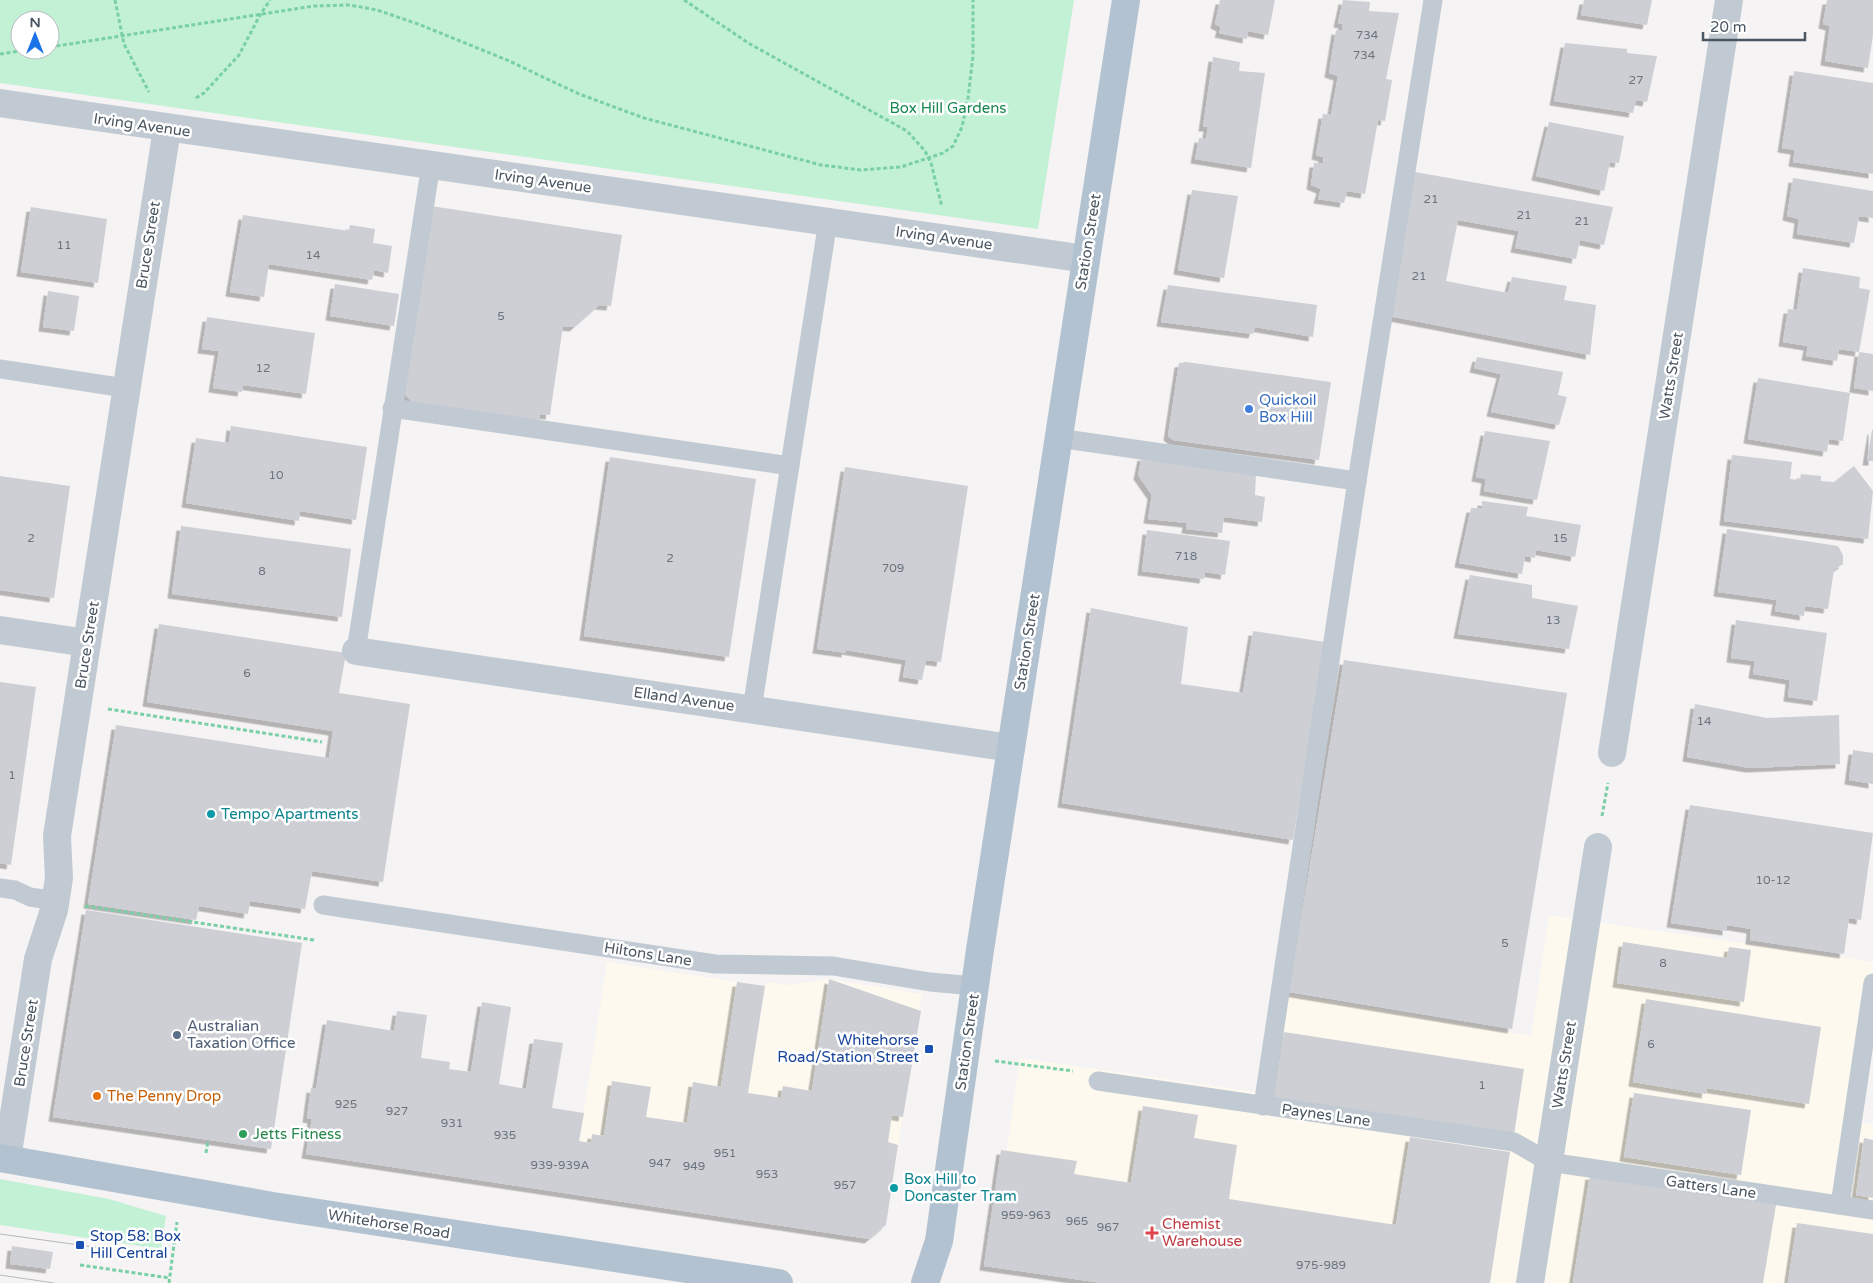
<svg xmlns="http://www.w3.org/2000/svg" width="1873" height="1283" viewBox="0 0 1873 1283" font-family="'Varela Round',sans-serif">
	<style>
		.commercial { fill: #fdf9ef }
		.green { fill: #c3f1d5; fill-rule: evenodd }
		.building { fill: #cdcfd5; filter: url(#shadow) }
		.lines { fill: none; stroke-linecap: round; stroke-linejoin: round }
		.path { stroke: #7ad0a6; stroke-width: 3; stroke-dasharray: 4 2.5; stroke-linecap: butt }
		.lane { stroke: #c1cad2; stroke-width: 19 }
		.street { stroke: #c1cad2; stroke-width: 28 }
		.primary { stroke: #b3c2d1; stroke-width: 28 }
		.tram { stroke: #b5b8bd; stroke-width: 1 }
		.shop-dot { fill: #3f7fe0; stroke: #fff; stroke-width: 2 }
		.culture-dot { fill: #0f9aa8; stroke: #fff; stroke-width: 2 }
		.service-dot { fill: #5c6f8a; stroke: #fff; stroke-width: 2 }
		.transit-dot { fill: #1a4fb4; stroke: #fff; stroke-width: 2 }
		.food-dot { fill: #e8710a; stroke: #fff; stroke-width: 2 }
		.leisure-dot { fill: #2e9e5b; stroke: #fff; stroke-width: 2 }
		.health-dot { fill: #e0444e; stroke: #fff; stroke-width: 2 }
		.labels { text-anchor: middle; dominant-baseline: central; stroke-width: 5; stroke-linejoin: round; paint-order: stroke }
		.number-label { font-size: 12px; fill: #6b747e }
		.park-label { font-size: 15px; fill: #17864f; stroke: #fff }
		.street-label { font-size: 15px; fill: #4a5661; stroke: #fff }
		.shop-label { font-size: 15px; fill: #366cbe; stroke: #fff; text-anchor: start }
		.culture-label { font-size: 15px; fill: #0d838f; stroke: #fff; text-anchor: start }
		.service-label { font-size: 15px; fill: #4e5e75; stroke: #fff; text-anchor: start }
		.transit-label { font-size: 15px; fill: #164399; stroke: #fff; text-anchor: end }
		.food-label { font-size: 15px; fill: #c56008; stroke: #fff; text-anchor: start }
		.leisure-label { font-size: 15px; fill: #27864d; stroke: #fff; text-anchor: start }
		.health-label { font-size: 15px; fill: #be3a42; stroke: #fff; text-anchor: start }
	</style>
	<defs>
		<filter id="shadow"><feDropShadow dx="-4.5" dy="4.5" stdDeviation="0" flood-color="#0004"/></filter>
	</defs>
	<rect width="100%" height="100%" fill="#f5f3f3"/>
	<g class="commercial">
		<polygon points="1549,915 1873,962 1873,1045 1862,1122 1873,1124 1873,1283 1141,1283 991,1261 1020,1058 1268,1094 1284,993 1531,1036"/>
		<polygon points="607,962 764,986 770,982 788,985 829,979 922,994 886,1225 869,1239 571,1194"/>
	</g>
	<g class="green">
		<path d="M0,0H1074L1038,229L0,83ZM20,20H50V50H20Z"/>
		<polygon points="0,1179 109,1199 166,1216 161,1249 0,1225"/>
	</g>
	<g class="building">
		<polygon points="1220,0 1275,0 1268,35 1248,31 1247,39 1219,33 1221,27 1215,24"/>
		<polygon points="1343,0 1370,2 1369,11 1399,13 1386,79 1392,80 1385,121 1378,120 1365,194 1347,191 1344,203 1318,199 1321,189 1311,185 1314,163 1323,163 1323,157 1316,155 1323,114 1331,115 1338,76 1329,73 1336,30 1342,31 1343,24 1338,23"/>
		<polygon points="1584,0 1652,0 1647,25 1581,15"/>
		<polygon points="1827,0 1873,0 1873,35 1868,68 1825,61 1830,26 1823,24"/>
		<polygon points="1565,43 1627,49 1627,53 1657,56 1647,102 1636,100 1633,113 1554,101"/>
		<polygon points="1213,57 1240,62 1239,71 1265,73 1251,168 1195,159 1199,138 1206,139 1208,127 1203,127"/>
		<polygon points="1794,71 1873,83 1873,174 1793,162 1795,150 1782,148"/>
		<polygon points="1549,122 1624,136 1619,163 1610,162 1604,191 1536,176"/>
		<polygon points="1415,172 1613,207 1604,245 1580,240 1576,259 1515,248 1519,231 1458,220 1446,281 1508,293 1512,277 1567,286 1564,300 1596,305 1590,355 1389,316"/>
		<polygon points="1793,178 1873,191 1873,218 1859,216 1854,243 1797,234 1799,219 1787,216"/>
		<polygon points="1192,190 1238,196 1224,278 1178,270"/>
		<polygon points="431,206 622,235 611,306 599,305 574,327 563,326 550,415 540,414 540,421 413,403 403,392"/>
		<polygon points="31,207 107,219 98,283 21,272"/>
		<polygon points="243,215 349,231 350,225 375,229 373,243 392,246 388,273 374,270 372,280 269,264 264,297 230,292"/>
		<polygon points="1803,268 1860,277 1859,288 1870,290 1859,352 1839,349 1837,361 1806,356 1808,346 1783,342 1788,309 1797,310"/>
		<polygon points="335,284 399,294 394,326 330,316"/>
		<polygon points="1168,285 1317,305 1313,337 1255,327 1253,334 1161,322"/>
		<polygon points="48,291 79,296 74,331 43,327"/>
		<polygon points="207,317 315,333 306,394 243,385 242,392 213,388 219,351 202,349"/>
		<polygon points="1859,352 1873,354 1873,391 1854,388"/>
		<polygon points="1477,357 1563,372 1558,395 1567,397 1559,425 1491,412 1501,374 1474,368"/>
		<polygon points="1186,362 1331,382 1319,460 1173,440 1168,436 1179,363"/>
		<polygon points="1758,378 1850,393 1843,441 1829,439 1827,452 1748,439"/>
		<polygon points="231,426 367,447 356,520 300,511 299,521 186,503 196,438 229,443"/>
		<polygon points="1872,430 1873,430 1873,461 1867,461"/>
		<polygon points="1485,431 1550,441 1537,500 1484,491 1486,479 1476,477"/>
		<polygon points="1732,455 1792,462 1790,479 1800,480 1801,474 1821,476 1821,481 1834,482 1854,466 1873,491 1868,539 1724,521"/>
		<polygon points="1142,456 1256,473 1255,495 1265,497 1262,522 1224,517 1222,533 1186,529 1187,523 1148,519 1152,495 1138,475"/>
		<polygon points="610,457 756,479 729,657 584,636"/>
		<polygon points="845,467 968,486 941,662 926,660 922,680 903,677 906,660 846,650 846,653 817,649"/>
		<polygon points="0,476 70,486 54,598 0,590"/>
		<polygon points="1482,501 1528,507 1526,516 1581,525 1575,557 1536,550 1535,558 1525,556 1522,574 1459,563 1471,508 1482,508"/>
		<polygon points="181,526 351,549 342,617 172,594"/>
		<polygon points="1727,529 1838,546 1843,555 1843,564 1834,570 1828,609 1805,606 1804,616 1775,611 1777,600 1718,592"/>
		<polygon points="1147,530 1230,541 1225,575 1205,572 1204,579 1142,571"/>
		<polygon points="1470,575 1532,585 1532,598 1578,606 1569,649 1458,634"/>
		<polygon points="1091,608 1188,627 1181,684 1243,693 1253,631 1325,642 1293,840 1062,803"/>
		<polygon points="1736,620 1827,633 1817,701 1788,697 1790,680 1753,674 1755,661 1731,658"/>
		<polygon points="159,624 346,653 339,693 410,704 383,882 312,871 305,909 250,901 248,914 199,906 196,920 88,904 116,725 329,758 333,731 147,702"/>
		<polygon points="1344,660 1567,693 1512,1029 1289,992"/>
		<polygon points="0,682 36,687 11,865 0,863"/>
		<polygon points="1695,704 1767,718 1839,715 1840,764 1750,768 1687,757"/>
		<polygon points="1853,750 1873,753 1873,784 1849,780"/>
		<polygon points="1690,805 1873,833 1861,920 1849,918 1844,954 1750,940 1751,929 1727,925 1727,931 1671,923"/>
		<polygon points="86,910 302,943 271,1149 53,1117"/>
		<polygon points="1623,942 1727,958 1729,947 1751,950 1744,1002 1617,983"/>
		<polygon points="829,979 921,1011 903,1117 892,1115 888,1142 898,1145 886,1225 869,1239 306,1154 312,1119 307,1118 311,1088 316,1089 327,1020 394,1031 397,1011 427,1015 421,1058 450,1062 449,1069 471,1072 482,1002 511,1007 499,1084 526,1089 534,1039 563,1043 552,1108 584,1113 579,1141 591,1143 592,1134 604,1136 612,1081 651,1087 646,1117 687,1123 693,1082 721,1087 737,982 765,986 748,1093 781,1098 783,1086 812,1091"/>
		<polygon points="1646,999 1821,1027 1809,1104 1707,1088 1706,1094 1633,1082"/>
		<polygon points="1284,1032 1524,1069 1514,1135 1274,1100"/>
		<polygon points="1634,1093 1751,1110 1741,1175 1624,1157"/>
		<polygon points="1143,1106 1198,1115 1194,1138 1237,1145 1229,1199 1396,1225 1410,1137 1510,1152 1490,1283 1102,1283 984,1266 1001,1150 1077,1161 1074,1174 1131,1183"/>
		<polygon points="1864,1138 1873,1140 1873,1198 1856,1195"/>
		<polygon points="1590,1175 1776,1205 1763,1283 1573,1283"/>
		<polygon points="1797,1223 1873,1234 1873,1283 1788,1283"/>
		<polygon points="12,1246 53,1252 50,1269 10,1264"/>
	</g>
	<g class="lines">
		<g class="path">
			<polyline points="115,0 124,44 149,92"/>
			<polyline points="684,0 750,44 907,131 925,151 931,163 942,207"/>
			<polyline points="50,47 314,6 350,5 377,10 418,24 507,60 579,94 644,118 821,165 861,170 901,167 943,153 953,146 962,127 968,98 973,56 973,0"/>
			<polyline points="0,54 27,50"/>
			<polyline points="196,98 204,93 239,55 260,15 270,0"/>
			<polyline points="108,709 322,742"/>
			<polyline points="1602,816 1608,783"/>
			<polyline points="85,906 314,940"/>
			<polyline points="995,1061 1073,1071"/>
			<polyline points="206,1153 208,1140"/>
			<polyline points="80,1265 170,1278"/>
			<polyline points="169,1283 177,1222"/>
		</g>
		<g class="lane">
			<polyline points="0,369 125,388"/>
			<polyline points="392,408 790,466"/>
			<polyline points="1058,438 1357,481"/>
			<polyline points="356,651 431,164"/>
			<polyline points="752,709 828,221"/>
			<polyline points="0,888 15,890 30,897 56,901"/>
			<polyline points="323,905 715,964 833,966 930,982 975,986"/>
			<polyline points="1098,1081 1514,1142 1549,1162 1873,1210"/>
			<polyline points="1263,1106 1357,481 1433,0"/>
			<polyline points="1840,1205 1873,983"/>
		</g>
		<g class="street">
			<polyline points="0,103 1086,259"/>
			<polyline points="0,630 87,643"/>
			<polyline points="356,651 1011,748"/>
			<polyline points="1612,753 1729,0"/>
			<polyline points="7,1159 38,959 54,910 59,878 57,836 167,129"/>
			<polyline points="1530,1283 1598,847"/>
		</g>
		<g class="primary">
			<polyline points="0,1158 273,1206 779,1283"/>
			<polyline points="925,1283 939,1241 980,950 1126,0"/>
		</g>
		<g class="tram">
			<polyline points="0,1234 108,1249"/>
			<polyline points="0,1275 54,1283"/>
		</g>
	</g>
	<circle class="shop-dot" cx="1249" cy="409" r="5"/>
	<g class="culture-dot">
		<circle cx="211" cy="814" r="5"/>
		<circle cx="894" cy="1188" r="5"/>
	</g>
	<circle class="service-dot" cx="177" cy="1035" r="5"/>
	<g class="transit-dot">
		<rect x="924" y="1044" width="10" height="10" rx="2.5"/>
		<rect x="75" y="1240" width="10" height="10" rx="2.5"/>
	</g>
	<circle class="food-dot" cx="97" cy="1096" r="5"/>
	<circle class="leisure-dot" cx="243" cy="1134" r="5"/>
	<path class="health-dot" d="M1149.5 1225.5h5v5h5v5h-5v5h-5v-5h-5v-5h5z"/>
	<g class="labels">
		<g class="number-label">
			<text x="1367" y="35">734</text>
			<text x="1364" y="55">734</text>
			<text x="1636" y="80">27</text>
			<text x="1431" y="199">21</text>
			<text x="1524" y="215">21</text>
			<text x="1582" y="221">21</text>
			<text x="64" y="245">11</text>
			<text x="313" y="255">14</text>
			<text x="1419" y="276">21</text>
			<text x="501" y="316">5</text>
			<text x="263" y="368">12</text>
			<text x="276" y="475">10</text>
			<text x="31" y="538">2</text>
			<text x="1560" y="538">15</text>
			<text x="1186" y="556">718</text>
			<text x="670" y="558">2</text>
			<text x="893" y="568">709</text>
			<text x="262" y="571">8</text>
			<text x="1553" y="620">13</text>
			<text x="247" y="673">6</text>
			<text x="1704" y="721">14</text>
			<text x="12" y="775">1</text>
			<text x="1773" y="880">10-12</text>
			<text x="1505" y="943">5</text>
			<text x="1663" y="963">8</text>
			<text x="1651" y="1044">6</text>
			<text x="1482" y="1085">1</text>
			<text x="346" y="1104">925</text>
			<text x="397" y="1111">927</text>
			<text x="452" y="1123">931</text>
			<text x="505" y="1135">935</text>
			<text x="725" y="1153">951</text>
			<text x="660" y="1163">947</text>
			<text x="560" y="1165">939-939A</text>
			<text x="694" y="1166">949</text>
			<text x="767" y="1174">953</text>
			<text x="845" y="1185">957</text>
			<text x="1026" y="1215">959-963</text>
			<text x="1077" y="1221">965</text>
			<text x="1108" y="1227">967</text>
			<text x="1321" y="1265">975-989</text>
		</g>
		<g class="park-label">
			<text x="948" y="108">Box Hill Gardens</text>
		</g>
		<g class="street-label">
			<text transform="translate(142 125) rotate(8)">Irving Avenue</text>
			<text transform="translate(543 181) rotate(8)">Irving Avenue</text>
			<text transform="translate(944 238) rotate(8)">Irving Avenue</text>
			<text transform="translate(1088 242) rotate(-81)">Station Street</text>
			<text transform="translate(148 245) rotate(-81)">Bruce Street</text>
			<text transform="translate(1671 376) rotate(-81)">Watts Street</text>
			<text transform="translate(1027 642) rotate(-81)">Station Street</text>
			<text transform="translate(87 645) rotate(-81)">Bruce Street</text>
			<text transform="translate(684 699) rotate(8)">Elland Avenue</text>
			<text transform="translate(648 954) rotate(9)">Hiltons Lane</text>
			<text transform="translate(967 1042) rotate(-82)">Station Street</text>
			<text transform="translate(26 1043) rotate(-81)">Bruce Street</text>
			<text transform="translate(1564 1065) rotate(-81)">Watts Street</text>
			<text transform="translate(1326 1115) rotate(8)">Paynes Lane</text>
			<text transform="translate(1711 1187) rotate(8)">Gatters Lane</text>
			<text transform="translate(389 1224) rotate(9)">Whitehorse Road</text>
		</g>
		<g class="shop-label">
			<text x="1259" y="400">Quickoil<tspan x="1259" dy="17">Box Hill</tspan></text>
		</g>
		<g class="culture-label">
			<text x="221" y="814">Tempo Apartments</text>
			<text x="904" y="1179">Box Hill to<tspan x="904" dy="17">Doncaster Tram</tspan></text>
		</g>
		<g class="service-label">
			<text x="187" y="1026">Australian<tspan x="187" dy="17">Taxation Office</tspan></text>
		</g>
		<g class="transit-label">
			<text x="919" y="1040">Whitehorse<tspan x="919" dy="17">Road/Station Street</tspan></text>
			<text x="90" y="1236" text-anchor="start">Stop 58: Box<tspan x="90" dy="17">Hill Central</tspan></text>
		</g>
		<g class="food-label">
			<text x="107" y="1096">The Penny Drop</text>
		</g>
		<g class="leisure-label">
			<text x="253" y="1134">Jetts Fitness</text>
		</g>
		<g class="health-label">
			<text x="1162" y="1224">Chemist<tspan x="1162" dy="17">Warehouse</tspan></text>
		</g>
	</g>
	<g transform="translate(35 35)"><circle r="24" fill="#ffffff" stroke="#b7bbc0"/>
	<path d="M0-4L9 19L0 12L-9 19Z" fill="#1a73e8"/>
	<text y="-8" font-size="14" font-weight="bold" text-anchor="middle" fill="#4a5661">N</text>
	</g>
	<path d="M1703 32v8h102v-8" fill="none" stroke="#4a5661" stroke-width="2.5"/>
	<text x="1710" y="32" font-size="15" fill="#4a5661" stroke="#ffffff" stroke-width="4" paint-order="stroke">20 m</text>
</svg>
